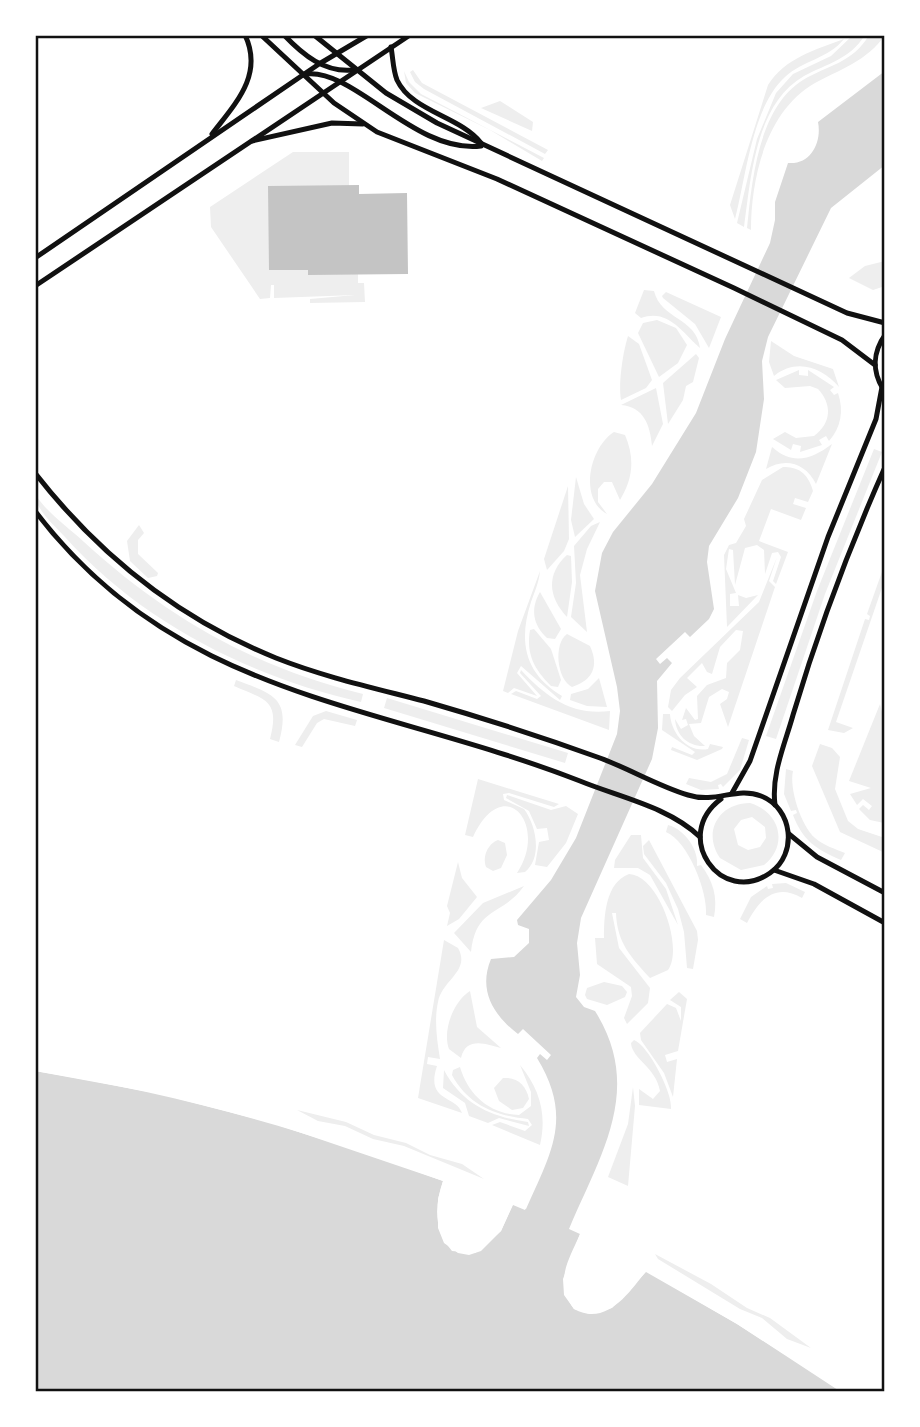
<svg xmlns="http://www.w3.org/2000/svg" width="920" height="1427" font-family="'Source Sans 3',sans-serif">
<rect width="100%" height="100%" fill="#fff"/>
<g fill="#eee" fill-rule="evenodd">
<path d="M853,35H865C849,60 828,63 804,76C755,104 751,178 744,227L737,223L757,139L776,93L793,74L831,56Z"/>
<path d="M869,35H885C867,61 841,69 815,83C766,111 751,178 751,230L747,228C752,181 758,108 803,80C828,65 853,63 869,35Z"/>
<path d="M844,39C828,59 803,60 785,77C752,107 746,177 735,219L730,205L768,85C785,58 815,50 844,39Z"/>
<path d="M413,70L422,83L548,150L545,154L424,89L415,82L410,72Z"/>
<path d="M404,71L409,82L421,94L544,158L542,161L490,130L415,93L406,83Z"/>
<path d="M500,101L533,122L532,131L481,108Z"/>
<path d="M293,152H349V186L308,270L358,274V283H364L365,302L310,303V299L355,295L274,298V285H271L270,298L260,299L211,227L210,207Z"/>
<path d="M885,261V286L873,290L849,278L865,266Z"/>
<path d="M644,290L654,291C661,320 696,317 700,348C683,333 668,308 641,318L635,313Z"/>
<path d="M666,292L721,317L709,348L695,324L663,298L662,296Z"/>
<path d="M657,320L676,328L687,345L678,363L659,377L638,333L643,323Z"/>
<path d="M628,336L639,344L652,380L646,388L621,400C618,383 623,352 628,336Z"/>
<path d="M771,341L794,356L833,369L839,387C822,367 796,358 774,376L769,362Z"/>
<path d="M696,354L699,358L693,382L686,386L683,400L668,424L663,383Z"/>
<path d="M799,370V375L808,376V370L834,387L830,390L834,395L838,393C844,411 841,427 829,441L826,436L819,440L822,445L800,452L801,446L793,444L791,450L773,439L785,432L796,438L814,436C832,423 832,404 818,389L810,386L785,388L776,380Z"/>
<path d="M656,388L663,424L652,446C650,425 644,407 621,405Z"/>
<path d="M614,432L625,435C635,458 633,479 620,500L612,482H604L598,489V502L607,514C578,498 590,447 614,432Z"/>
<path d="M832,444L816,484C806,463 785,457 766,469L772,447C793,466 812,459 832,444Z"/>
<path d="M874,449L882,452L825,594L776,739L766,736L817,591Z"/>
<path d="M783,467C799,466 809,475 813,491L808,502L795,498L793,504L806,508L801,520L771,509L759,541L788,552L776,584L773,581L781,557L778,552L772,553L765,574L764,550L757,545L745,548L735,585L733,550L729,549L726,569L736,593L730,594V606H739L738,595L746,598L758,595L727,627L724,555L729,545L736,543L746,526L744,519L762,480Z"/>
<path d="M576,477L584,504L594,519L575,537L571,520Z"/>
<path d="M568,486L569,539L564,551L547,570L544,559Z"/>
<path d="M35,494C47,513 68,527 84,542C166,617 255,668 363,694L361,702C250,677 141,622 65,537C55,526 35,509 35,494Z"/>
<path d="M600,522L587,549L580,575L587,632L571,617L576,583L574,546L591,526Z"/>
<path d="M139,525L144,533L138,540V554L158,573L157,576L148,578L130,561L127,541Z"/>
<path d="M567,555L571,556L572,582L567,617C548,597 546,574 567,555Z"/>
<path d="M777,557L769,581L775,587L728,727L720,704L727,699L729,692L722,689L709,697L701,723L689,724L694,736L705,746C689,747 676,736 675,719L681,729L688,725L686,719L682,720L686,708L695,720L698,719L697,696L707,685L726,678L727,663L740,650L743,631L736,630L720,647L712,674L707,672L702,663L687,678L697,687L685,695L672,711L668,707L671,690L680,678L759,602Z"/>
<path d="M883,569L885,579L836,722L853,728L844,733L828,730L865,619L869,620L870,616L867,614Z"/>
<path d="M540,571C539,582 535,591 531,602C518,642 525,674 562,696L560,700L521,666L517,673L537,696L514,688L508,693L503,691L518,631Z"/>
<path d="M540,592L561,629L555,639L547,638C533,625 530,609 540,592Z"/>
<path d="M534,629L551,649L561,680L558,687L551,686C534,669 526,654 530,630Z"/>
<path d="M567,634L590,646C599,666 593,680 572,687C557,680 553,644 567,634Z"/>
<path d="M521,670C546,697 572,716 610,711L609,730L511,694L516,691L537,699L541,696L520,673Z"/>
<path d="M599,678L607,707L587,706L570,700L571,694L588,689Z"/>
<path d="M236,680C273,694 291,698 279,742L270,739C280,700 266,700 234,686Z"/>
<path d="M387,698L568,753L565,763L384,708Z"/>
<path d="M880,704L885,724L884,823L870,820L859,809L863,805L869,810L872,806L863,799L857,805L850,794L871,788L849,781Z"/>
<path d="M326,711L357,720L355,726L324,719L317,723L302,747L295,745L313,716Z"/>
<path d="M663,714H670C671,733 687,753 708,749L710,744L723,747L722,749L697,760L671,750L672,747L692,755L695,752L662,730Z"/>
<path d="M742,738L749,740L740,770L723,787L721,784L718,785L719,789L701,790L686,784L689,778L711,782L727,774Z"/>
<path d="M820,744L832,748L840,757L835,789L848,821L858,829L885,838V853L840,832L812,766Z"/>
<path d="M786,769L793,771C789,788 801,826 815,838C823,845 835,849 845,853L841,860C816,849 803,841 793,815L797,813L796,810L791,811L784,794Z"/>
<path d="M478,779L559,804L554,807L509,793L503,794L504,800L524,809C536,825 543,857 525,872L517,873C549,825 504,771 473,837L465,835Z"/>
<path d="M507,795L551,810L566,806L578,814L566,843L547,867L535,865L539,842L549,840L547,828L537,829L529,811L506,798Z"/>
<path d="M750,803C780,812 789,845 764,865L741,870L720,858C702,832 719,803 750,803ZM752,817L765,827L766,838L760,847L748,850L738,845L734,829L741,820Z"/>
<path d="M668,825C686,830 699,851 697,866L701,865C713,881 718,897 714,917L706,915C708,892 688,841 666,832Z"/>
<path d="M631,835H641L643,858L666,889L678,925L650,875L638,868H614L615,860Z"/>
<path d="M498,840L505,843L507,855L501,868L493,871L486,867C482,856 488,844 498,840Z"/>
<path d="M649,840L697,931L698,940L693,969L687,968L684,932L678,909L666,883L644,854L643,846Z"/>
<path d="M458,862L462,878L477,897L459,919L447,926L450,913L447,906Z"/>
<path d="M629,874C659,875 684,948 668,970L650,978C631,957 617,943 616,913H612L619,948L650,988L648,1003L627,1024L624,1018L632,996L631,987L597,964L595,938H604C604,917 605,883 629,874Z"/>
<path d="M786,883L805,892L802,898C775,882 759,900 747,923L740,919L751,897L767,886L768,889L773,888L772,884Z"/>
<path d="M524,886C502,917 476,906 471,952L454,933L483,903Z"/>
<path d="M444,940L458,948C471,971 442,980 438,1002C434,1020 437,1040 440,1059L428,1057L427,1064L437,1066C425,1102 456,1095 462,1113L418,1098Z"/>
<path d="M604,982L622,986L627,992L625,997L607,1005L587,999L585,995L587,988Z"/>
<path d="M470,991L477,1027L501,1048C486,1044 466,1036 461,1058L449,1049C442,1030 454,1001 470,991Z"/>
<path d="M679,992L687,999L678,1051L665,1055L667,1062L677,1059L673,1097L664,1073L641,1040L640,1033L667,1004L676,1008L681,1021V1007L670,1000Z"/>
<path d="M634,1040C648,1045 673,1093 671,1109L639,1105V1089L653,1099L660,1091C656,1067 632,1059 631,1043Z"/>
<path d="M520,1065C540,1089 547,1115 540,1145L492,1125L500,1122L525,1131L532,1125L528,1119C496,1116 468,1105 452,1075L453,1070L460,1067C468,1095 490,1114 519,1115L531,1106V1092Z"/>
<path d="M444,1070C462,1104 491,1117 528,1122L529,1126L499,1118L488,1123L469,1116L465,1103L443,1088Z"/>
<path d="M503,1078C517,1077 526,1085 529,1099L523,1108L512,1110L499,1101L494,1088Z"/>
<path d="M633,1087L635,1106L628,1186L608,1177L628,1124Z"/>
<path d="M297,1110L346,1122L374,1135L406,1143L430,1155L462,1164L484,1179L404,1146L373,1139L345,1126L318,1121Z"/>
<path d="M655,1254L711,1284L747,1308L770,1318L811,1348L787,1339L762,1318L740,1309L658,1259Z"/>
</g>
<path fill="#d9d9d9" d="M885,71V165L831,208L768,337L762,361L764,399L756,452L738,498L709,546L707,562L714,609L709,619L690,637L685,632L656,659L660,664L667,658L672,663L657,681L658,728L652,759L581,918L577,943L580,975L576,997L584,1007L595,1011C644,1089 601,1154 569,1229L580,1234C568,1262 554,1281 574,1309C606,1327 629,1293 646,1271L737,1324L841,1392H35V1071C175,1093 310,1131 443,1181C434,1207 434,1230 452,1251L475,1253L501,1231L513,1204L526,1209C552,1151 573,1117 537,1058L540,1054L547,1060L551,1055L523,1029L518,1034C493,1015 478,990 491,959L514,957L529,943V929L518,925L517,920L551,880L576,838L617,734L620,711L617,687L595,591L602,553L613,532L652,484L696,413L725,339L770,243L775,220V202L788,163C811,165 822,142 818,122Z"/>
<g fill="#fff">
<path d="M35,1067L219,1105L333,1138L444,1178L447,1181L440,1209L442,1228L447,1241L459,1250H474L486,1242L498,1229L511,1201L528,1203L525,1210L513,1205L501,1231L481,1251L469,1255L458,1253L444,1243L438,1228V1199L443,1181L275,1124L160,1094L35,1071Z"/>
<path d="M580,1234L583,1235L567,1279V1294L576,1306L590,1310L610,1305L647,1268L739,1321L844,1392L737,1324L646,1272L612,1308L590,1314L574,1309L564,1295L563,1279Z"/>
</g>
<path fill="#c4c4c4" d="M359,185V194L407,193L408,274L308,275V270H269L268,186Z"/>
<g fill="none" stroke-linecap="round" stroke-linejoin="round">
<g stroke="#111" stroke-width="5">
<path d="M261,35L334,103L377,132L497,179L734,288L842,340L875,365"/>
<path d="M284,35C303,55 325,73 353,70"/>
<path d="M314,35L386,93L437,123L847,313L885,323"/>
<path d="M391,47C393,58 393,70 397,80C412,112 460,116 481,143"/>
<path d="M306,74C354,68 415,154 481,146"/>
<path d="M212,134C235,104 264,75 245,35"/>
<path d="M252,141L332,123L363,124"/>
<path d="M35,258L319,64L368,35"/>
<path d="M35,286L410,35"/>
<path d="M883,389C872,371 873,352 885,335"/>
<path d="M35,473C99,555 179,619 276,658C324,677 374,688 424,701C483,718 542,737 600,758C630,769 658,786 688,795C717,804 736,786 761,796C793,808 798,854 770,873C721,907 671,836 721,799"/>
<path d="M35,511C179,700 378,702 580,781C619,797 669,807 700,837"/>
<path d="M732,793L750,761L828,537L876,419L882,387"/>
<path d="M775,805C771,774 785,744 793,715C818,631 849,548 885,467"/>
<path d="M789,834L817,857L885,893"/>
<path d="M774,870L814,884L885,923"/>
</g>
</g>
<rect width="920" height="1427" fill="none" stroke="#ffffff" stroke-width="74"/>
<rect x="37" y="37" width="846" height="1353" fill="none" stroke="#111" stroke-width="2.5"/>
</svg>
